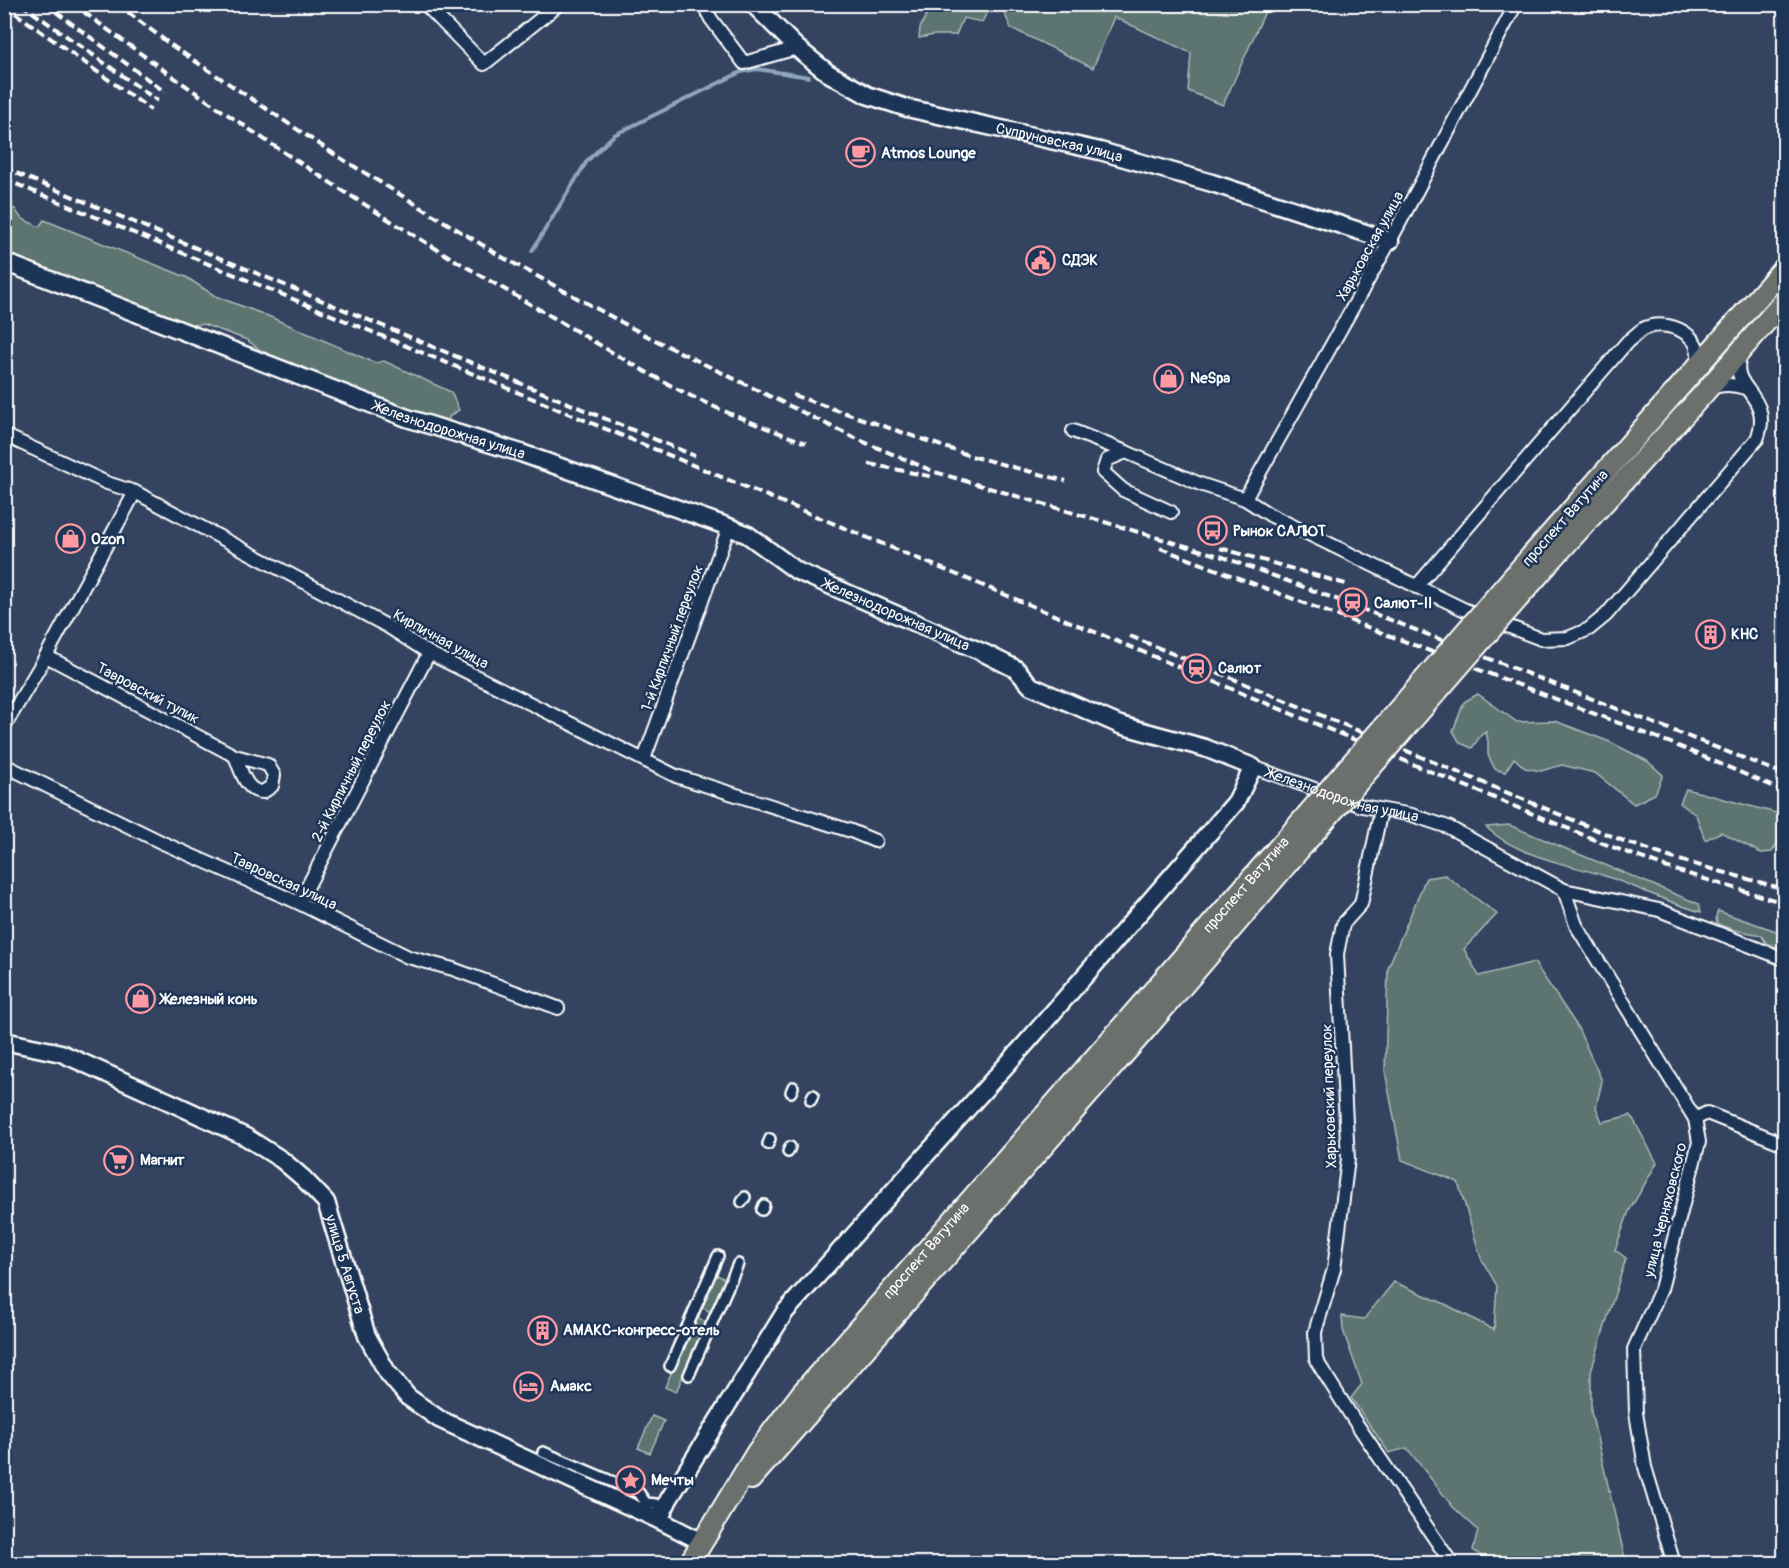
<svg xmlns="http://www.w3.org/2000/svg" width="1789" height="1568" font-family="Pangolin,sans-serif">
<rect width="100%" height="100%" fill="#344460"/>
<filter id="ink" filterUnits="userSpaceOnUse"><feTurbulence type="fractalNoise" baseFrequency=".0167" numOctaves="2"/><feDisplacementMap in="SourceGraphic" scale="12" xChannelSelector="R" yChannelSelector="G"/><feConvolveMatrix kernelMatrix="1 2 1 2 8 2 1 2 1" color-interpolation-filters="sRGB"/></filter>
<g filter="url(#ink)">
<g fill="#5b7471" stroke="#adbab8" stroke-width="1.5">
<path d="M931,5V4L1268,5L1223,105L1188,91L1191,53L1114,17L1093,68L1011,28L1002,8L991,5L982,22L963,18L956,35H934L919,38L920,28Z"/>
<path d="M5,205L15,209L21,218L39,227L44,220L186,277L215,296L268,316L375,363L384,361L451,392L459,410L449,417V428L268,356L247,340L203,324L187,326L5,256Z"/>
<path d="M1478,694L1517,722L1555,721L1610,742L1647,761L1663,775L1655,794L1634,804L1595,773L1562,765L1541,771L1525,768L1514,758L1505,772L1495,769L1488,755V741L1486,732L1481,735L1472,748L1460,743L1453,731L1464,702Z"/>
<path d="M1686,789L1784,815V831L1772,852L1761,853L1721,832L1705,840L1696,815L1680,803Z"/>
<path d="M1509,825L1699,904L1701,912C1668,903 1638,887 1605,876C1565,863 1518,857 1486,827Z"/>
<path d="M1445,875L1497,914L1464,949L1479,976L1534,962L1577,1026L1602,1081L1596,1107L1602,1122L1631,1115L1657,1163L1629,1211L1615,1250L1626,1258L1591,1371V1412L1626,1563H1491L1473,1550L1478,1530L1453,1507L1407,1448L1389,1453L1351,1398L1362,1384L1343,1330L1342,1316L1364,1319L1394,1282L1445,1304L1494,1330L1497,1286L1481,1258L1458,1182L1402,1160L1385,1071L1388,968L1426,878Z"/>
<path d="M1718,911L1776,931L1784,937V950L1766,943L1761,935L1734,930L1717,924L1716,916Z"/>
<path d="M715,1274L725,1279L711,1312L700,1307Z"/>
<path d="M696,1317L706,1322L676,1392L665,1387Z"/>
<path d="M652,1416L664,1421L650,1453L638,1448Z"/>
</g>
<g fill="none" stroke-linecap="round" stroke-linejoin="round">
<path stroke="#8ea6b9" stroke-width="4" d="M532,251L587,161L614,135L741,72L757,69L809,77"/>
<defs>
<g id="pedestrian">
<path d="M791,1092L793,1087"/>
<path d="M811,1100L813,1095"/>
<path d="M768,1144L770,1139"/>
<path d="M788,1152L790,1147"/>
<path d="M742,1202L745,1197"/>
<path d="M762,1210L764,1205"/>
<path d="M670,1366L718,1256"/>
<path d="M689,1375L738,1264"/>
<path d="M543,1452L639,1493L646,1503L656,1504"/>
</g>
<g id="minor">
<path d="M425,4L484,64L559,4"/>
<path d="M703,4L711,19L744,63L797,48"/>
<path d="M1710,389C1722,383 1733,384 1745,388"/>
<path d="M1073,431L1126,452L1200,484L1245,499L1270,515L1463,609L1541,639L1568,638L1589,629L1606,615L1757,439C1775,393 1726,390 1741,354"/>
<path d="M4,435L107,483L135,492L387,626L429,653L676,776L851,831L875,841"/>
<path d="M1126,452L1107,460L1103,472L1123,490L1171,512"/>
<path d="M1245,499L1390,241L1516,4"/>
<path d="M1416,587L1628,341C1633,338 1638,332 1643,329C1667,317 1708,336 1696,365"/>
<path d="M46,656L235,756L268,765L274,775L272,786L263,792C245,792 241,769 235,756"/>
<path d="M4,727L46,656L135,492"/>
<path d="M644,759L729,527"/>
<path d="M4,765L163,843L299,903L408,957L453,969L558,1008"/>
<path id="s1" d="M1253,767L1362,806L1412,815L1448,827L1564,890L1659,910L1784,959"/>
<path d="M1381,810L1361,904L1343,924L1337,954L1348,1159L1334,1269L1315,1332L1316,1360L1352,1417L1452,1564"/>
<path d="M1564,890L1576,925L1695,1119L1699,1142L1661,1289L1634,1349L1636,1413L1645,1467L1674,1564"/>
<path d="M299,903L429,653"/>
<path d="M1695,1119L1707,1113L1784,1144"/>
</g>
<g id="tertiary">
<path id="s2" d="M753,4L797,48L828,73L867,95L907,108L1100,151L1212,183L1390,241"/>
<path id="s3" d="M4,262L407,418L521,453L729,527L748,535L797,571L984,653L1016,669L1031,686L1120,725L1205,748L1253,767L1236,802L1028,1041L785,1312L669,1499L659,1520"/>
<path id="s4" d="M4,1041L61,1053L170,1102L246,1137L282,1160L303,1178L326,1202L367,1336L387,1372L408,1397L439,1419L659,1520L702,1542"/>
</g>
<g id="primary">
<path d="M1532,555L1784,268"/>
<path d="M1548,564L1704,393L1784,301"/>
<path d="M751,1479L1145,1030L1299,850"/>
<path id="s5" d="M689,1564L757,1452L801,1394L1286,839"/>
</g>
</defs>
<use href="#pedestrian" stroke="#fff" stroke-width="14"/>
<use href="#minor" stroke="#fff" stroke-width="16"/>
<use href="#tertiary" stroke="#fff" stroke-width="21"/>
<use href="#primary" stroke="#fff" stroke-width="24"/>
<use href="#pedestrian" stroke="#1d3557" stroke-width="9"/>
<use href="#minor" stroke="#1d3557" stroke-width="12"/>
<use href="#tertiary" stroke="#1d3557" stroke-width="16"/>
<use href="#primary" stroke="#6c706d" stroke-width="20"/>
<g stroke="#fff" stroke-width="4" stroke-dasharray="9 4.5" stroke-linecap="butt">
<path d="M21,4L158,101"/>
<path d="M45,4L165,92"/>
<path d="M73,4C219,113 370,212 528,303C581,333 634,367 689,395C727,414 767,428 806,443"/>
<path d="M117,4L171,45L334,154L502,257L645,335L857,439L935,472L1223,557L1352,605L1784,774"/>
<path d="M4,5L151,110"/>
<path d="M4,168L695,456"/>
<path d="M4,179L1610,846L1665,867L1784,903"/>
<path d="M793,395L971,456L1066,481"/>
<path d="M869,464L934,477"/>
<path d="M1160,548L1671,743L1784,791"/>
<path d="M1220,548L1349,585"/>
<path d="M1130,636L1626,842L1672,858L1784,889"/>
</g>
<defs>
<g id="primary-bridge">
<path d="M1286,839L1532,555"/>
<path d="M1299,850L1548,564"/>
</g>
</defs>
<use href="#primary-bridge" stroke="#fff" stroke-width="24" stroke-linecap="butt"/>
<use href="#primary-bridge" stroke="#6c706d" stroke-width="20"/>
</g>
</g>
<defs>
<symbol id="cafe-ring" viewBox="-11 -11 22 22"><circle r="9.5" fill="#1d3557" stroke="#ff9aa2" stroke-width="1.5"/><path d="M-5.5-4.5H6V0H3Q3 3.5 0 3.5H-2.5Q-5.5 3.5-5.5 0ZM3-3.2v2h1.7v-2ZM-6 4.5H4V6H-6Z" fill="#ff9aa2"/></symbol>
<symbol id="civic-ring" viewBox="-11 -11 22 22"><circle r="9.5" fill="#1d3557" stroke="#ff9aa2" stroke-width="1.5"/><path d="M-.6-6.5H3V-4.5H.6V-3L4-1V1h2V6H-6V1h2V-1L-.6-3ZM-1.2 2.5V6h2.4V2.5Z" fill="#ff9aa2"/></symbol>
<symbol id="shop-ring" viewBox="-11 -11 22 22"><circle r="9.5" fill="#1d3557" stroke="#ff9aa2" stroke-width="1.5"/><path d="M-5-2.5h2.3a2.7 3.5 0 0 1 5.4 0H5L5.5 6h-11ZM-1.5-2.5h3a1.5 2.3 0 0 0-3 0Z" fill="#ff9aa2"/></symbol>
<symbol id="bus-ring" viewBox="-11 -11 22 22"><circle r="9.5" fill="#1d3557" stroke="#ff9aa2" stroke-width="1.5"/><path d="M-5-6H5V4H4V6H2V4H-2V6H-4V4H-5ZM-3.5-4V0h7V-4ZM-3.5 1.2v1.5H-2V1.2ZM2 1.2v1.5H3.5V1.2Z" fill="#ff9aa2"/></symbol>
<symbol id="station-ring" viewBox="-11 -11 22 22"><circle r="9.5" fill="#1d3557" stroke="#ff9aa2" stroke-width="1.5"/><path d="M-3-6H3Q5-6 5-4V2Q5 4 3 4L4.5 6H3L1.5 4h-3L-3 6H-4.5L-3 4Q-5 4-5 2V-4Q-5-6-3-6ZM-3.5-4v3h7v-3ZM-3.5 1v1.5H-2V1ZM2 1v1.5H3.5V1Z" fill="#ff9aa2"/></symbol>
<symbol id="building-ring" viewBox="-11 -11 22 22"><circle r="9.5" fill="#1d3557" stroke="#ff9aa2" stroke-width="1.5"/><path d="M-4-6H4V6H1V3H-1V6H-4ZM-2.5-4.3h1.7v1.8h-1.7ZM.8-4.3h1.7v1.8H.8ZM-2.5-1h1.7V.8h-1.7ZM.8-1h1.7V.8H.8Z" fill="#ff9aa2"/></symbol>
<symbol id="supermarket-ring" viewBox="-11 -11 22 22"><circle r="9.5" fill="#1d3557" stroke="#ff9aa2" stroke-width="1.5"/><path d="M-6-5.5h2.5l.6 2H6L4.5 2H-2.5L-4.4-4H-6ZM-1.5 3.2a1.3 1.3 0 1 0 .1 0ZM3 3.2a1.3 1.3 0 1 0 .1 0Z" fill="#ff9aa2"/></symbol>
<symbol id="hotel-ring" viewBox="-11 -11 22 22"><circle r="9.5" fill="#1d3557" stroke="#ff9aa2" stroke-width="1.5"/><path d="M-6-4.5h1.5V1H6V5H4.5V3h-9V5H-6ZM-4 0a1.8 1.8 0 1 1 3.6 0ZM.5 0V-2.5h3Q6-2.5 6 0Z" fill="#ff9aa2"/></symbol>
<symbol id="sight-ring" viewBox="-11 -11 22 22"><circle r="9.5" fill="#1d3557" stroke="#ff9aa2" stroke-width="1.5"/><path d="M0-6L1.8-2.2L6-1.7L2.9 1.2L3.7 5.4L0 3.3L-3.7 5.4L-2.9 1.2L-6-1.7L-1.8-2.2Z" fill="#ff9aa2"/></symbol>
</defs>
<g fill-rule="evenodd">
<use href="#cafe-ring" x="844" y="136" width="33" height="33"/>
<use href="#civic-ring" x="1024" y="244" width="33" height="33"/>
<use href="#shop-ring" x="1152" y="362" width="33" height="33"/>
<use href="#bus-ring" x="1196" y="514" width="33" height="33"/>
<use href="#shop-ring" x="54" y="522" width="33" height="33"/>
<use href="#station-ring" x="1336" y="586" width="33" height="33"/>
<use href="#building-ring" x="1694" y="618" width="33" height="33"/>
<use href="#station-ring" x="1180" y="652" width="33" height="33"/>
<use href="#shop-ring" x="124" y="982" width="33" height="33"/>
<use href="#supermarket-ring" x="102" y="1144" width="33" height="33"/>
<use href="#building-ring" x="526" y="1314" width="33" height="33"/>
<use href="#hotel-ring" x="512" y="1370" width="33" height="33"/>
<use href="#sight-ring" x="614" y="1464" width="33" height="33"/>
</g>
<g text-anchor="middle" stroke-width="5" stroke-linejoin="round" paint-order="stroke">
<g font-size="15" fill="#fff" stroke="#1d3557">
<text dy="5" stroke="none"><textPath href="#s2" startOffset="345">Супруновская улица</textPath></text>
<text transform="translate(1370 246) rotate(-61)" y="5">Харьковская улица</text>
<text dy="5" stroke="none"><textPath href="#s3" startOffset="476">Железнодорожная улица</textPath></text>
<text transform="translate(1565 518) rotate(-49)" y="5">проспект Ватутина</text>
<text dy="5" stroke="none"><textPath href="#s3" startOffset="962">Железнодорожная улица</textPath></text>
<text transform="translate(672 638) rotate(-70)" y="5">1-й Кирпичный переулок</text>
<text transform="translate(441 639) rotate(29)" y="5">Кирпичная улица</text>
<text transform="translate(148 693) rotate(28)" y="5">Тавровский тупик</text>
<text transform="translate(351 771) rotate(-63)" y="5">2-й Кирпичный переулок</text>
<text dy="5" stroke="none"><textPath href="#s1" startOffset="94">Железнодорожная улица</textPath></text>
<text transform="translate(284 881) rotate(25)" y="5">Тавровская улица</text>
<text dy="5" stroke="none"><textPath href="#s5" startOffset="880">проспект Ватутина</textPath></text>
<text transform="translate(1329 1096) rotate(-92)" y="5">Харьковский переулок</text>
<text transform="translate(1665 1210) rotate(-76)" y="5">улица Черняховского</text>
<text dy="5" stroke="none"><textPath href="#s5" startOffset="394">проспект Ватутина</textPath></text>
<text dy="5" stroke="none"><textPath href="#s4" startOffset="430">улица 5 Августа</textPath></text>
</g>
<g font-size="15" font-weight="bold" fill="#fff" stroke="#1d3557" text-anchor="start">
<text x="881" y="158">Atmos Lounge</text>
<text x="1062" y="265">СДЭК</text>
<text x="1190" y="383">NeSpa</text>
<text x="1233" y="536">Рынок САЛЮТ</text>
<text x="91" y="544">Ozon</text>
<text x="1374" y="608">Салют-II</text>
<text x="1731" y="639">КНС</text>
<text x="1218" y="673">Салют</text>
<text x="161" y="1004">Железный конь</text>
<text x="140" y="1165">Магнит</text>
<text x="563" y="1335">АМАКС-конгресс-отель</text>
<text x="550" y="1391">Амакс</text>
<text x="651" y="1485">Мечты</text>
</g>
</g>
<rect width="1789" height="1568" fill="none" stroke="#1d3557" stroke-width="24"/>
<rect x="12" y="12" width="1765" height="1544" fill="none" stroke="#fff" stroke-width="2" filter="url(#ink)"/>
</svg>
